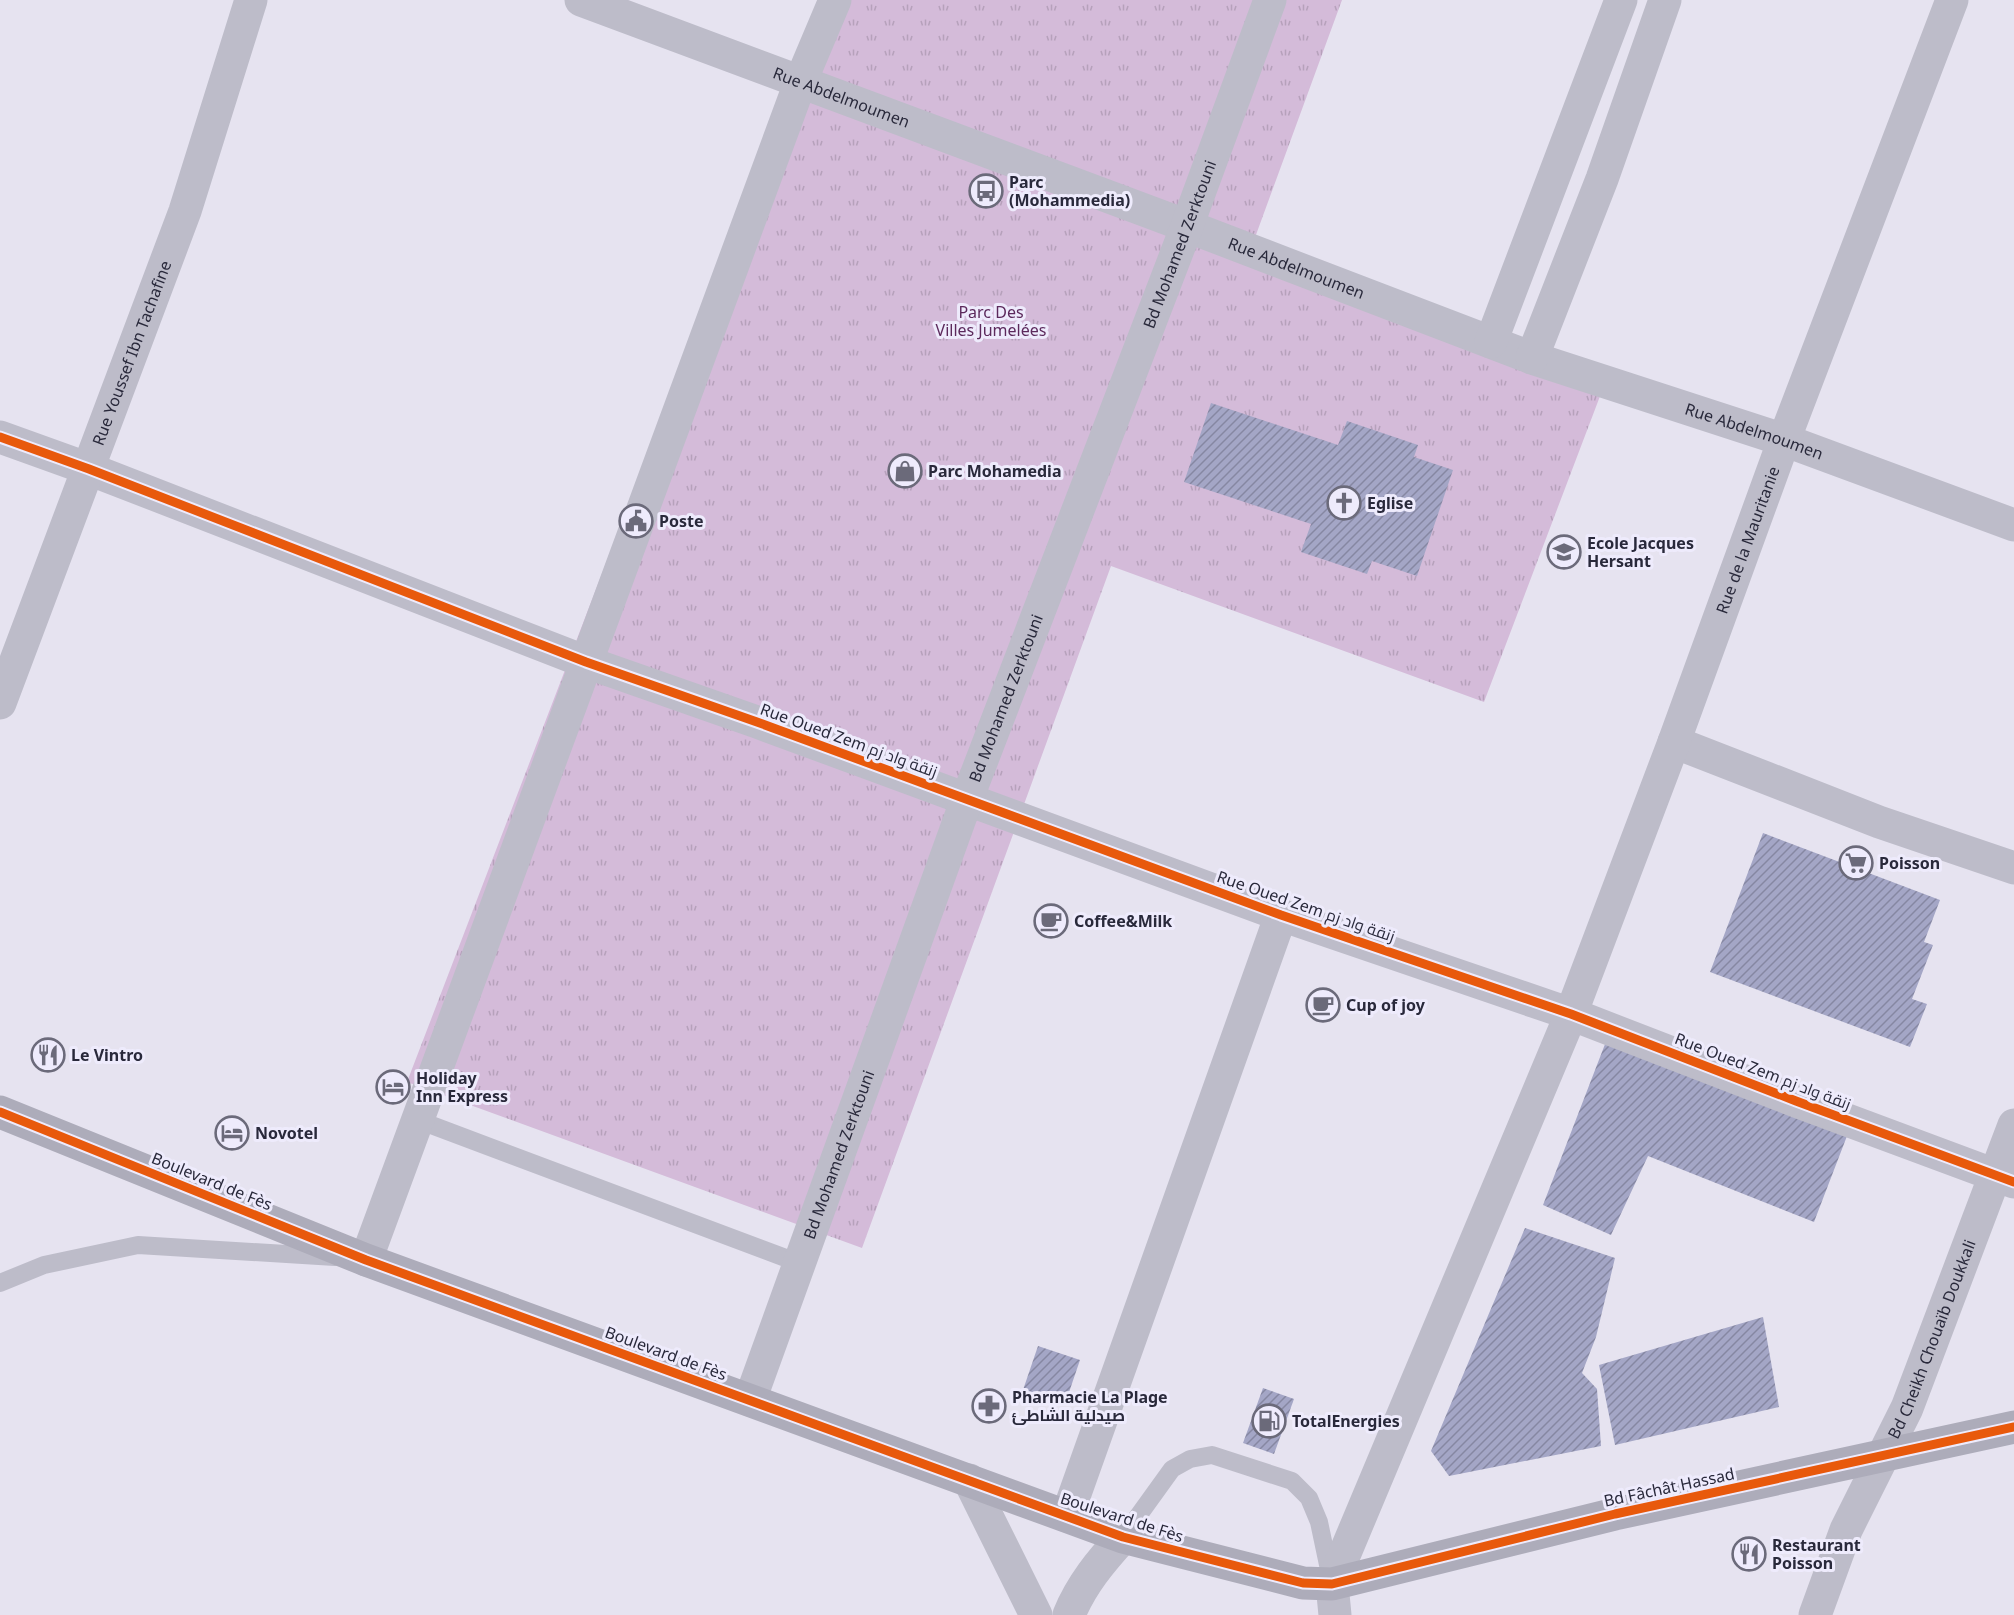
<svg xmlns="http://www.w3.org/2000/svg" width="2014" height="1615" font-family="'Noto Sans',Cairo,sans-serif">
<defs>
<pattern id="grass-tufts" width="24" height="20" patternUnits="userSpaceOnUse" patternTransform="scale(1.5)"><rect width="24" height="20" fill="#d4bbd9"/><path d="M3 7l-1-3M5 7V3M7 7l1-3M15 17l-1-3M17 17v-4M19 17l1-3" fill="none" stroke="#b6a1bb"/></pattern>
<pattern id="building-hatch" width="6" height="6" patternUnits="userSpaceOnUse" patternTransform="scale(1.5)"><rect width="6" height="6" fill="#a4a6c6"/><path d="M-1 1l2-2M0 6l6-6M5 7l2-2" fill="none" stroke="#8687a2"/></pattern>
</defs>
<rect width="100%" height="100%" fill="#e6e3f0"/>
<path fill="url(#grass-tufts)" d="M822,0H1342L1253,243L1605,383L1484,702L1111,566L862,1248L407,1082Z"/>
<g fill="url(#building-hatch)">
<path d="M1211,403L1338,445L1347,421L1418,445L1414,457L1453,470L1417,576L1372,561L1367,574L1301,552L1311,524L1184,482Z"/>
<path d="M1763,833L1940,900L1924,942L1933,945L1912,999L1927,1004L1910,1047L1710,972Z"/>
<path d="M1607,1039L1847,1136L1814,1222L1648,1156L1611,1235L1543,1205Z"/>
<path d="M1525,1228L1615,1258L1596,1337L1582,1373L1597,1389L1601,1446L1449,1476L1431,1451Z"/>
<path d="M1763,1317L1779,1407L1615,1445L1599,1365Z"/>
<path d="M1038,1346L1080,1360L1065,1404L1023,1390Z"/>
<path d="M1263,1388L1294,1399L1274,1454L1243,1443Z"/>
</g>
<g fill="none" stroke-linecap="round" stroke-linejoin="round">
<g stroke="#bdbcc9" stroke-width="18">
<path d="M418,1120L799,1263"/>
<path d="M0,1283L44,1265L138,1245L335,1257"/>
<path d="M1123,1537L1172,1469L1190,1459L1212,1455L1292,1481L1309,1498L1319,1522L1331,1579"/>
</g>
<g stroke="#bdbcc9" stroke-width="33">
<path id="s1" d="M581,0L1187,226L1532,358L1784,440L2014,525"/>
<path d="M1491,342L1621,0"/>
<path d="M1532,358L1602,179L1665,0"/>
<path d="M0,437L89,469L586,662L757,722L1281,915L1571,1014L1796,1101L2014,1182"/>
<path id="s2" d="M0,703L185,211L251,0"/>
<path d="M1674,742L1879,822L2014,868"/>
<path d="M366,1260L800,83L835,0"/>
<path id="s3" d="M750,1400L967,799L1187,226L1270,0"/>
<path d="M969,1480L1036,1615"/>
<path d="M1067,1516L1281,915"/>
<path d="M1069,1615C1081,1585 1101,1561 1123,1537"/>
<path id="s4" d="M1335,1615L1332,1584L1571,1014L1674,742L1784,440L1952,0"/>
<path id="s5" d="M1815,1615L1846,1530L1907,1408L2014,1125"/>
</g>
<path stroke="#adacba" stroke-width="33" d="M0,1112L366,1260L1123,1537L1303,1583L1332,1584L1615,1514L2014,1427"/>
<defs>
<g id="cycleway">
<path d="M0,437L89,469L586,662L757,722L1281,915L1571,1014L1796,1101L2014,1182"/>
<path d="M0,1112L366,1260L1123,1537L1303,1583L1332,1584L1615,1514L2014,1427"/>
</g>
</defs>
<use href="#cycleway" stroke="#eeebfc" stroke-width="13"/>
<use href="#cycleway" stroke="#e8590c" stroke-width="9"/>
</g>
<defs>
<symbol id="bus-ring" viewBox="-11 -11 22 22"><circle r="9.5" fill="#eeebfc" stroke="#6b6a7a" stroke-width="1.5"/><path d="M-5-6H5V4H4V6H2V4H-2V6H-4V4H-5ZM-3.5-4V0h7V-4ZM-3.5 1.2v1.5H-2V1.2ZM2 1.2v1.5H3.5V1.2Z" fill="#6b6a7a"/></symbol>
<symbol id="shop-ring" viewBox="-11 -11 22 22"><circle r="9.5" fill="#eeebfc" stroke="#6b6a7a" stroke-width="1.5"/><path d="M-5-2.5h2.3a2.7 3.5 0 0 1 5.4 0H5L5.5 6h-11ZM-1.5-2.5h3a1.5 2.3 0 0 0-3 0Z" fill="#6b6a7a"/></symbol>
<symbol id="church-ring" viewBox="-11 -11 22 22"><circle r="9.5" fill="#eeebfc" stroke="#6b6a7a" stroke-width="1.5"/><path d="M-1.2-6h2.4v3.5h3.3v2.4h-3.3V6h-2.4V-.1h-3.3v-2.4h3.3Z" fill="#6b6a7a"/></symbol>
<symbol id="civic-ring" viewBox="-11 -11 22 22"><circle r="9.5" fill="#eeebfc" stroke="#6b6a7a" stroke-width="1.5"/><path d="M-.6-6.5H3V-4.5H.6V-3L4-1V1h2V6H-6V1h2V-1L-.6-3ZM-1.2 2.5V6h2.4V2.5Z" fill="#6b6a7a"/></symbol>
<symbol id="school-ring" viewBox="-11 -11 22 22"><circle r="9.5" fill="#eeebfc" stroke="#6b6a7a" stroke-width="1.5"/><path d="M0-5L7-2L0 1L-7-2ZM-4 1L0 2.5L4 1V4Q0 6-4 4Z" fill="#6b6a7a"/></symbol>
<symbol id="supermarket-ring" viewBox="-11 -11 22 22"><circle r="9.5" fill="#eeebfc" stroke="#6b6a7a" stroke-width="1.5"/><path d="M-6-5.5h2.5l.6 2H6L4.5 2H-2.5L-4.4-4H-6ZM-1.5 3.2a1.3 1.3 0 1 0 .1 0ZM3 3.2a1.3 1.3 0 1 0 .1 0Z" fill="#6b6a7a"/></symbol>
<symbol id="cafe-ring" viewBox="-11 -11 22 22"><circle r="9.5" fill="#eeebfc" stroke="#6b6a7a" stroke-width="1.5"/><path d="M-5.5-4.5H6V0H3Q3 3.5 0 3.5H-2.5Q-5.5 3.5-5.5 0ZM3-3.2v2h1.7v-2ZM-6 4.5H4V6H-6Z" fill="#6b6a7a"/></symbol>
<symbol id="restaurant-ring" viewBox="-11 -11 22 22"><circle r="9.5" fill="#eeebfc" stroke="#6b6a7a" stroke-width="1.5"/><path d="M-5-6h1v4h1v-4h1v4h1v-4h1v5L-1.5 .5V6h-2V.5L-5-1ZM5-6V6H3V1.5H1.5Q1.5-4 5-6Z" fill="#6b6a7a"/></symbol>
<symbol id="hotel-ring" viewBox="-11 -11 22 22"><circle r="9.5" fill="#eeebfc" stroke="#6b6a7a" stroke-width="1.5"/><path d="M-6-4.5h1.5V1H6V5H4.5V3h-9V5H-6ZM-4 0a1.8 1.8 0 1 1 3.6 0ZM.5 0V-2.5h3Q6-2.5 6 0Z" fill="#6b6a7a"/></symbol>
<symbol id="pharmacy-ring" viewBox="-11 -11 22 22"><circle r="9.5" fill="#eeebfc" stroke="#6b6a7a" stroke-width="1.5"/><path d="M-2-6h4v4h4v4h-4v4h-4v-4h-4v-4h4Z" fill="#6b6a7a"/></symbol>
<symbol id="fuel-ring" viewBox="-11 -11 22 22"><circle r="9.5" fill="#eeebfc" stroke="#6b6a7a" stroke-width="1.5"/><path d="M-5.5-6h7V0h2V4h1.3V-2.5L3-4.5l.8-.8L6-3V5H2.5V1h-1V6h-7ZM-4.2-4.7v3.2H.2V-4.7Z" fill="#6b6a7a"/></symbol>
</defs>
<g fill-rule="evenodd">
<use href="#bus-ring" x="967" y="172" width="38" height="38"/>
<use href="#shop-ring" x="886" y="452" width="38" height="38"/>
<use href="#church-ring" x="1325" y="484" width="38" height="38"/>
<use href="#civic-ring" x="617" y="502" width="38" height="38"/>
<use href="#school-ring" x="1545" y="533" width="38" height="38"/>
<use href="#supermarket-ring" x="1837" y="844" width="38" height="38"/>
<use href="#cafe-ring" x="1032" y="902" width="38" height="38"/>
<use href="#cafe-ring" x="1304" y="986" width="38" height="38"/>
<use href="#restaurant-ring" x="29" y="1036" width="38" height="38"/>
<use href="#hotel-ring" x="374" y="1068" width="38" height="38"/>
<use href="#hotel-ring" x="213" y="1114" width="38" height="38"/>
<use href="#pharmacy-ring" x="970" y="1387" width="38" height="38"/>
<use href="#fuel-ring" x="1250" y="1402" width="38" height="38"/>
<use href="#restaurant-ring" x="1730" y="1535" width="38" height="38"/>
</g>
<g text-anchor="middle" stroke-width="6" stroke-linejoin="round" paint-order="stroke">
<g font-size="16" fill="#29293b" stroke="#eeebfc">
<text dy="6" stroke="none"><textPath href="#s1" startOffset="278">Rue Abdelmoumen</textPath></text>
<text dy="6" stroke="none"><textPath href="#s3" startOffset="1233">Bd Mohamed Zerktouni</textPath></text>
<text dy="6" stroke="none"><textPath href="#s1" startOffset="764">Rue Abdelmoumen</textPath></text>
<text dy="6" stroke="none"><textPath href="#s2" startOffset="374">Rue Youssef Ibn Tachafine</textPath></text>
<text dy="6" stroke="none"><textPath href="#s1" startOffset="1250">Rue Abdelmoumen</textPath></text>
<text dy="6" stroke="none"><textPath href="#s4" startOffset="1155">Rue de la Mauritanie</textPath></text>
<text dy="6" stroke="none"><textPath href="#s3" startOffset="747">Bd Mohamed Zerktouni</textPath></text>
<text transform="translate(849 740) rotate(20)" y="6">Rue Oued Zem زنقة واد زم</text>
<text transform="translate(1306 906) rotate(19)" y="6">Rue Oued Zem زنقة واد زم</text>
<text transform="translate(1763 1071) rotate(21)" y="6">Rue Oued Zem زنقة واد زم</text>
<text dy="6" stroke="none"><textPath href="#s3" startOffset="261">Bd Mohamed Zerktouni</textPath></text>
<text transform="translate(212 1181) rotate(22)" y="6">Boulevard de Fès</text>
<text dy="6" stroke="none"><textPath href="#s5" startOffset="300">Bd Cheikh Chouaïb Doukkali</textPath></text>
<text transform="translate(666 1353) rotate(20)" y="6">Boulevard de Fès</text>
<text transform="translate(1669 1487) rotate(-12)" y="6">Bd Fâchât Hassad</text>
<text transform="translate(1122 1517) rotate(18)" y="6">Boulevard de Fès</text>
</g>
<g font-size="16" font-weight="bold" fill="#29293b" stroke="#eeebfc" text-anchor="start">
<text x="1009" y="188">Parc<tspan x="1009" dy="18">(Mohammedia)</tspan></text>
<text x="928" y="477">Parc Mohamedia</text>
<text x="1367" y="509">Eglise</text>
<text x="659" y="527">Poste</text>
<text x="1587" y="549">Ecole Jacques<tspan x="1587" dy="18">Hersant</tspan></text>
<text x="1879" y="869">Poisson</text>
<text x="1074" y="927">Coffee&amp;Milk</text>
<text x="1346" y="1011">Cup of joy</text>
<text x="71" y="1061">Le Vintro</text>
<text x="416" y="1084">Holiday<tspan x="416" dy="18">Inn Express</tspan></text>
<text x="255" y="1139">Novotel</text>
<text x="1012" y="1403">Pharmacie La Plage<tspan x="1012" dy="18">صيدلية الشاطئ</tspan></text>
<text x="1292" y="1427">TotalEnergies</text>
<text x="1772" y="1551">Restaurant<tspan x="1772" dy="18">Poisson</tspan></text>
</g>
<g font-size="16" fill="#5c295c" stroke="#eeebfc">
<text x="991" y="318">Parc Des<tspan x="991" dy="18">Villes Jumelées</tspan></text>
</g>
</g>
</svg>
